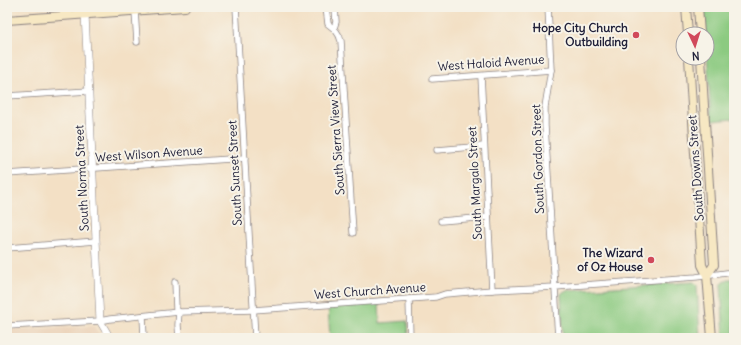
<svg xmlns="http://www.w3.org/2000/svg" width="741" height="345" font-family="Delius,sans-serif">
<rect width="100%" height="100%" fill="#f7f3e8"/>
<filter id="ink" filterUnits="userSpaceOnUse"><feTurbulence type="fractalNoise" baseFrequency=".025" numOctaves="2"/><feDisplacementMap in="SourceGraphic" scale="8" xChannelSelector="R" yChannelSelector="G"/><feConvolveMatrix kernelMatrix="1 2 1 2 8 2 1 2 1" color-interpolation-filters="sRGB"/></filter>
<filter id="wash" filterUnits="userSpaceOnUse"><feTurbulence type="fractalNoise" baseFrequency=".012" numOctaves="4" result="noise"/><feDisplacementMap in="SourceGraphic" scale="16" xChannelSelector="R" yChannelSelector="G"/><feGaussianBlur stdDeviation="0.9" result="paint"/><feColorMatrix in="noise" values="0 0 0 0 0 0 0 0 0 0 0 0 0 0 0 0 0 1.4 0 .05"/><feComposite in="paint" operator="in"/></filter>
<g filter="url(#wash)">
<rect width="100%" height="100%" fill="#f3e0c5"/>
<path fill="#ebd2b8" d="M94,326L101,338H7V330Z"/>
<g fill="#8cca81" stroke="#57765e">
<path d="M704,7H734V119L711,121L707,52V34H706Z"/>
<path d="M728,279H734V338H724L721,285Z"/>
<path d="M694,282L697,285L700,338H563L561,294L563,292L567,290Z"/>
<path d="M379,303L380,323L407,321L408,338H330L328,306Z"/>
</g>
</g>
<g filter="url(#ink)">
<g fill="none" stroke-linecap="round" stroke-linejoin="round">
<defs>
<g id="minor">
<path d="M236,7L255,338"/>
<path d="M326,7L328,24C335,29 339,33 341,41L353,233"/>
<path d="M548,7L551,70L545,107V126L558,338"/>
<path d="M135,11L137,42"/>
<path d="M334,28L336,22L335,7"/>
<path d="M481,76L492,290"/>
<path d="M432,79L551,70"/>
<path d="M7,96L89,91"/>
<path d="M437,150L484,146"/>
<path d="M7,174L245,158"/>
<path d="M441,221L488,217"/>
<path d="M7,248L96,241"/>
<path d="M175,282L176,309L179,312L178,325L179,338"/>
<path d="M409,299L410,338"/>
<path d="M143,316L144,338"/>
<path d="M7,326L100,321L110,319L179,312L253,310L409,299L436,297L445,294L492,290L555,287L696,277L734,272"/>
</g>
<path id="tertiary" d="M82,7L85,14L100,321L110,338"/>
<g id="secondary">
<path d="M686,7L688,34"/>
<path d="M698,7L700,34"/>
<path d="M7,20L185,7"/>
<path d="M689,58L702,265L707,275L712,338"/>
<path d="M701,58L714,265L707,275"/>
</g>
</defs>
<use href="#minor" stroke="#8a8180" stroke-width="7"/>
<use href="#tertiary" stroke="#8a8180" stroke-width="8"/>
<use href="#secondary" stroke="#8a8180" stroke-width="10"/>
<use href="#minor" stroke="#fff" stroke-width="5.5"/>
<use href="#tertiary" stroke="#fff" stroke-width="7"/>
<use href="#secondary" stroke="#f7e8c3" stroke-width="8"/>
</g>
</g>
<g fill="#d1495b" stroke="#f7f3e8" stroke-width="1.5">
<circle cx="636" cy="35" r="4"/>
<circle cx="651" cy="260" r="4"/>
</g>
<g text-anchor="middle" stroke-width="4" stroke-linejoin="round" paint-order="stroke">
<g font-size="12" font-weight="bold" fill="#22223b" stroke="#f7f3e8" text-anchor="end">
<text x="628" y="32">Hope City Church<tspan x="628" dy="14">Outbuilding</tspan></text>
<text x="643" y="257">The Wizard<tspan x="643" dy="14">of Oz House</tspan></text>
</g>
<g font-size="12" fill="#22223b" stroke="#f7f3e8">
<text transform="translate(491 63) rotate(-4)" y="4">West Haloid Avenue</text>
<text transform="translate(336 130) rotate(-94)" y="4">South Sierra View Street</text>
<text transform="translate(149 154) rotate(-4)" y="4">West Wilson Avenue</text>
<text transform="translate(538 159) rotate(-92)" y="4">South Gordon Street</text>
<text transform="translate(696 168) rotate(-94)" y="4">South Downs Street</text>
<text transform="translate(235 173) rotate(-93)" y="4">South Sunset Street</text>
<text transform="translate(82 178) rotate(-93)" y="4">South Norma Street</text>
<text transform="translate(475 183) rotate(-93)" y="4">South Margalo Street</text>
<text transform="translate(370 291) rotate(-4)" y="4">West Church Avenue</text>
</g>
</g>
<rect width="741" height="345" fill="none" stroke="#f7f3e8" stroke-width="24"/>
<g transform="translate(695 46) rotate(176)"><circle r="19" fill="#f7f3e8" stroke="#a29fa3"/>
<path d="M0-3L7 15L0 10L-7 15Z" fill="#d1495b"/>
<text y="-6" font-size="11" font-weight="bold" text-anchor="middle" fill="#22223b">N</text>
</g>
</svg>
